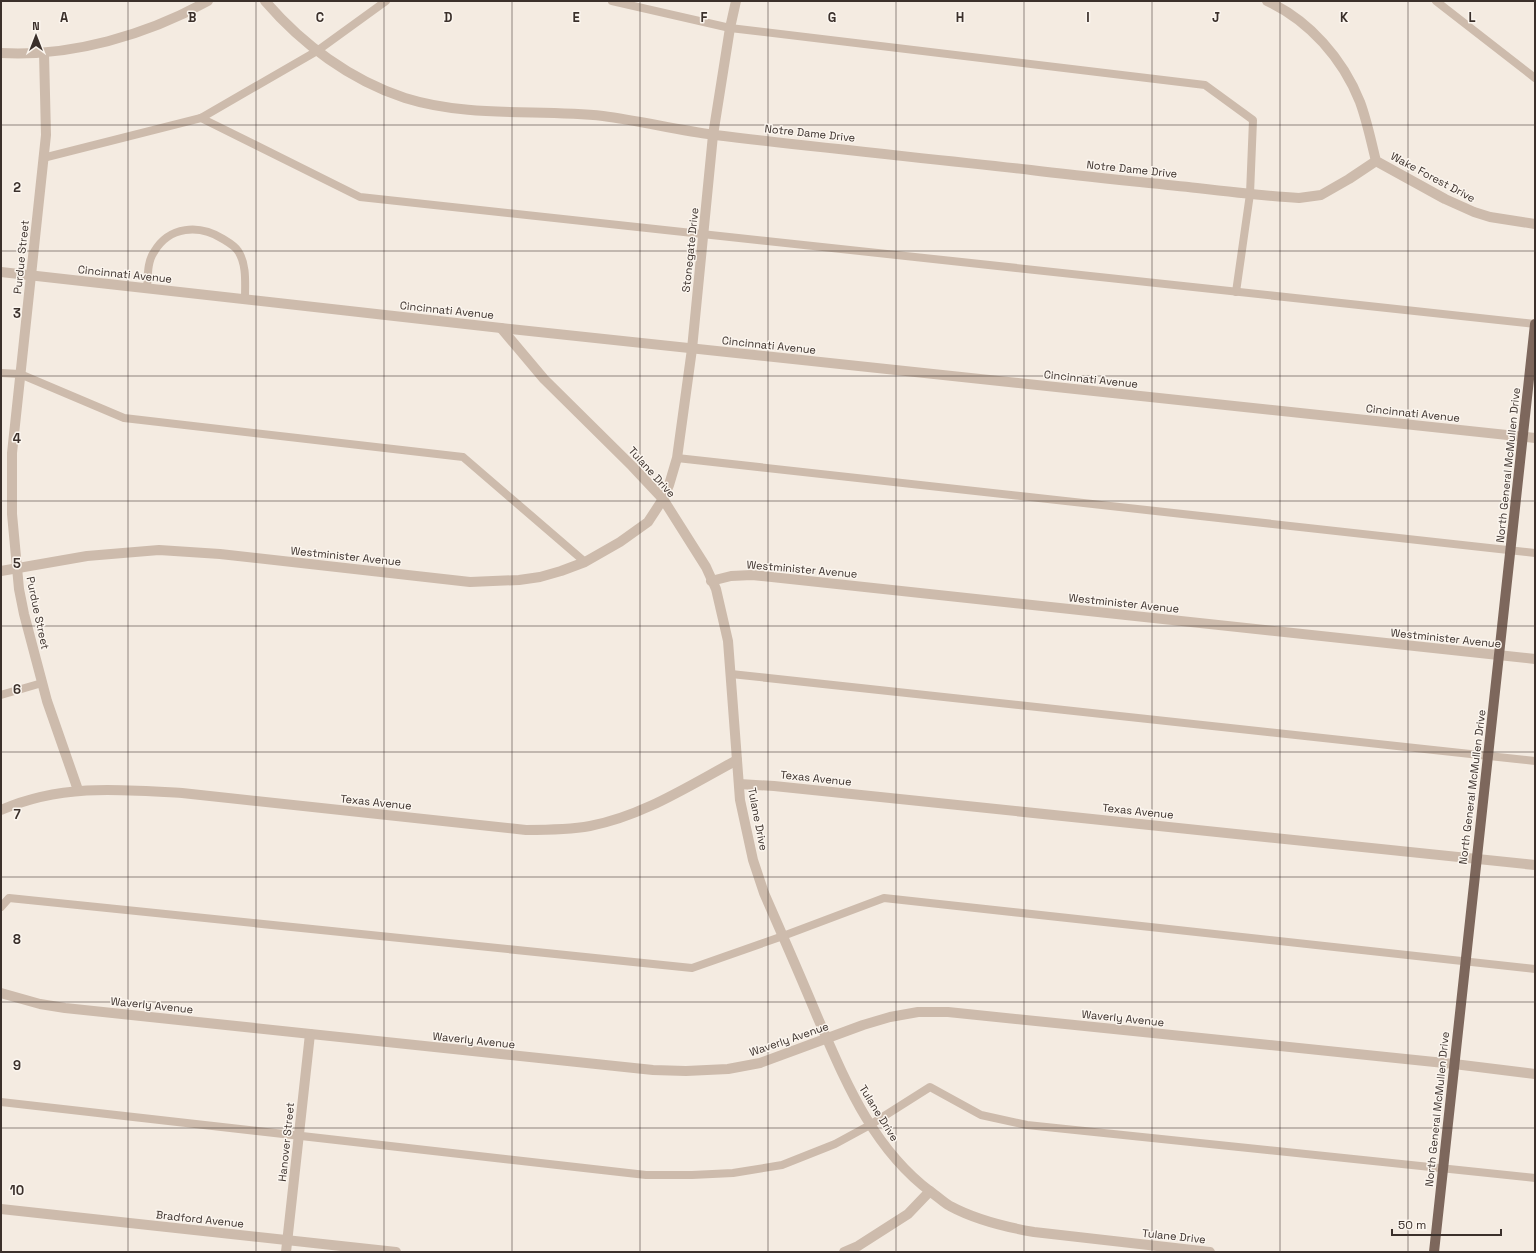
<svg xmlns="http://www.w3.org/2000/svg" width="1536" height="1253" font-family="'Space Grotesk',sans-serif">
<rect width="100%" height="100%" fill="#f4ebe1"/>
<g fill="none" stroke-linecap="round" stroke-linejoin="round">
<g stroke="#cdbbac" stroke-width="8">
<path d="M612,1L730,28L1205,85L1253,120L1250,194L1236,292"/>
<path d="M1436,1L1535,78"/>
<path d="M201,118L360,197L1535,324"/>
<path d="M43,158L201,118L317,51L386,1"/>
<path d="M147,288C148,277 147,262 154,252C169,226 199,224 223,239C228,242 235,246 238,251C247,264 245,284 245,299"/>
<path d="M1,373L20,374L124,418L463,457L585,562"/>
<path d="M677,458L1535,553"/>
<path d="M731,674L1535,761"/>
<path d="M1,695L42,683"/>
<path d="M1,907L9,898L692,968L783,936L884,898L1535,969"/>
<path d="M1,1102L646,1175H692L733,1173L782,1165L835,1144L870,1125L930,1087L981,1115L1027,1125L1535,1178"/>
</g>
<g stroke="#cdbbac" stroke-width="10">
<path d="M265,1C302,44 350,80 405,98C469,118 537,109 603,116C641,121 677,130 715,135C820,148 926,158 1031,170C1086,177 1142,182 1197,188C1231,192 1265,196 1299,198L1321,195L1349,179L1376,161"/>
<path d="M1267,1C1309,20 1343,59 1360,102C1367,121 1371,141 1376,161L1445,199L1474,212L1490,217L1535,224"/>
<path d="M1,53C71,57 147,35 208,1"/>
<path d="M44,53L46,135L12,453V514L19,589L24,614L47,701L78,790"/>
<path d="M501,328L544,379L632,466L663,499L706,567L716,589L728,641L740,800L753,860L764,893C782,934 800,975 817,1016C845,1080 872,1148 931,1192C937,1196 943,1202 950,1206C976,1220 1005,1227 1034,1232L1210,1252"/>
<path d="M1,571L87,556L159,550L220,554L470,582L519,580L540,577L561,571L585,562L620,542L648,522L663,499L669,485L677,458L692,349L713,135L730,28L736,1"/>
<path d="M711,581L731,576L752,575L1535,659"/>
<path d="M739,784L774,786L1535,865"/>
<path d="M1,810C60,784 119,789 182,793L526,830C547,830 568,830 590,826C643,816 690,785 737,760"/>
<path d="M1,993L40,1004L65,1008L653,1070L686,1071L728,1069L760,1063L863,1025L890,1017L918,1012H948L1454,1064L1535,1074"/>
<path d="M1,1209L396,1252"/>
<path d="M286,1252L310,1034"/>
<path d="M844,1252L858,1246L908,1214L930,1191"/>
</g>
<path stroke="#cdbbac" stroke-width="10" d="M1,272L501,328L1535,438"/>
<path stroke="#7d675c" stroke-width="10" d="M1434,1252L1535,324"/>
</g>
<path fill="none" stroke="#3b302b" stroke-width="1" stroke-opacity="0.55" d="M128,1V1252M256,1V1252M384,1V1252M512,1V1252M640,1V1252M768,1V1252M896,1V1252M1024,1V1252M1152,1V1252M1280,1V1252M1408,1V1252M1,125H1535M1,251H1535M1,376H1535M1,501H1535M1,626H1535M1,752H1535M1,877H1535M1,1002H1535M1,1128H1535"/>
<g text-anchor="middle" stroke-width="3" stroke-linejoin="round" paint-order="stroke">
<g font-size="11" fill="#3b302b" stroke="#fbf5ee">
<text transform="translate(810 133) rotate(6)" y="4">Notre Dame Drive</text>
<text transform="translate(1132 169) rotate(6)" y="4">Notre Dame Drive</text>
<text transform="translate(1433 177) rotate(28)" y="4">Wake Forest Drive</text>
<text transform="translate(690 250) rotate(-84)" y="4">Stonegate Drive</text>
<text transform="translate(21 257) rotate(-84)" y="4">Purdue Street</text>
<text transform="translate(125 274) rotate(6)" y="4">Cincinnati Avenue</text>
<text transform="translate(447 310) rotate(6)" y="4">Cincinnati Avenue</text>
<text transform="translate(769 345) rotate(6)" y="4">Cincinnati Avenue</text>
<text transform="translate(1091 379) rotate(6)" y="4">Cincinnati Avenue</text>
<text transform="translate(1413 413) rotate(6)" y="4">Cincinnati Avenue</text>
<text transform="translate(1508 465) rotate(-84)" y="4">North General McMullen Drive</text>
<text transform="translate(652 472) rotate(48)" y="4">Tulane Drive</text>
<text transform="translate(346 556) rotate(6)" y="4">Westminister Avenue</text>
<text transform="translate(802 569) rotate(5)" y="4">Westminister Avenue</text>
<text transform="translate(1124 603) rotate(6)" y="4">Westminister Avenue</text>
<text transform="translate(38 613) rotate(78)" y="4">Purdue Street</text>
<text transform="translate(1446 638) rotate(6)" y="4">Westminister Avenue</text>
<text transform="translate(816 778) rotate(6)" y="4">Texas Avenue</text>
<text transform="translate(1472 787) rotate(-83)" y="4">North General McMullen Drive</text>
<text transform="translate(376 802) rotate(6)" y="4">Texas Avenue</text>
<text transform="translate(1138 811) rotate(6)" y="4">Texas Avenue</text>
<text transform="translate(758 819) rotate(79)" y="4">Tulane Drive</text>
<text transform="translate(152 1005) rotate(6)" y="4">Waverly Avenue</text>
<text transform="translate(1123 1018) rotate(6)" y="4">Waverly Avenue</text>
<text transform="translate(789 1039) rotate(-19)" y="4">Waverly Avenue</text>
<text transform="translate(474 1040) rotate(6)" y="4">Waverly Avenue</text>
<text transform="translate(1437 1109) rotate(-84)" y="4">North General McMullen Drive</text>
<text transform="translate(879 1113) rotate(58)" y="4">Tulane Drive</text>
<text transform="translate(286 1142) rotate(-84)" y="4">Hanover Street</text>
<text transform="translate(200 1219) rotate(6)" y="4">Bradford Avenue</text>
<text transform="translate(1174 1236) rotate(6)" y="4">Tulane Drive</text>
</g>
</g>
<g font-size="13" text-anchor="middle" font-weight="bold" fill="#3b302b" stroke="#fbf5ee" stroke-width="3" stroke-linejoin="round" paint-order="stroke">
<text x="64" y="22">A</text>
<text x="192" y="22">B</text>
<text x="320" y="22">C</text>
<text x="448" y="22">D</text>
<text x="576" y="22">E</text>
<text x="704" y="22">F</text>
<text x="832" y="22">G</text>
<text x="960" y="22">H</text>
<text x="1088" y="22">I</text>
<text x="1216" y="22">J</text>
<text x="1344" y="22">K</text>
<text x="1472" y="22">L</text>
<text x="17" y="192">2</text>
<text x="17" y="318">3</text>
<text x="17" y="443">4</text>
<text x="17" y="568">5</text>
<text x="17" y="694">6</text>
<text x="17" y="819">7</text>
<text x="17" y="944">8</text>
<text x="17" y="1070">9</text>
<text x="17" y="1195">10</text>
</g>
<rect width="1536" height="1253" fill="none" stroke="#3b302b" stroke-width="4"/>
<g transform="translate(36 36)" stroke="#fbf5ee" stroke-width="3" paint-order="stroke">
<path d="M0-3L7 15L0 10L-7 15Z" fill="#3b302b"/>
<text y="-6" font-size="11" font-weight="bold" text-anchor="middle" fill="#3b302b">N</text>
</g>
<path d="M1392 1229v6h109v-6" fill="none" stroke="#3b302b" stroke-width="2"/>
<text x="1398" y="1229" font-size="12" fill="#3b302b" stroke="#fbf5ee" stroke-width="3" paint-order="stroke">50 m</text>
</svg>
